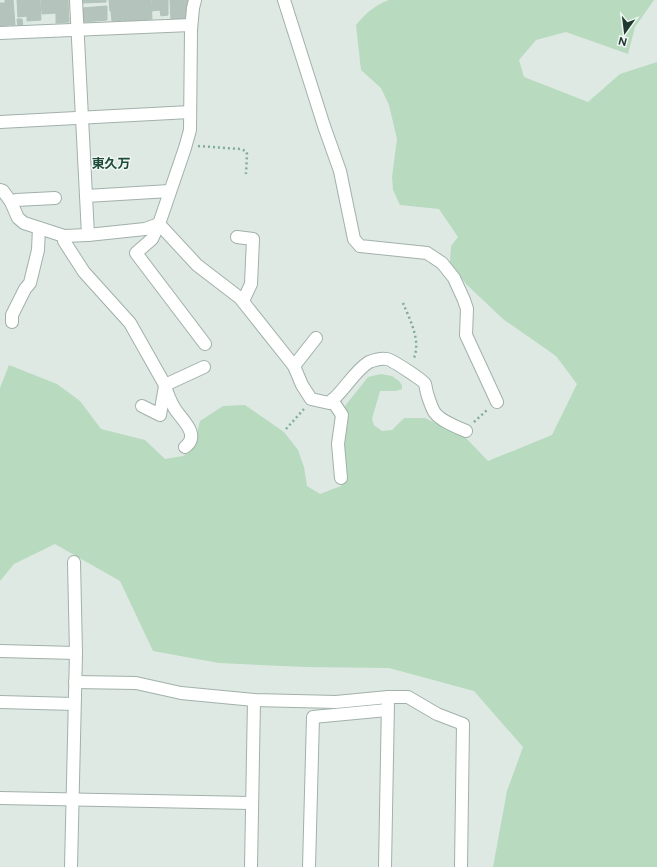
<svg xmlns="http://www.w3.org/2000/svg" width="657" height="867" font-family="Figtree,'Noto Sans JP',sans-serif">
<rect width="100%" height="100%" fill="#dee9e4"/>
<path fill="#b8dabe" d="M389,0H654L635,27L628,54L566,32L536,40L519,60L524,77L588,102L620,74L657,62V867H493L507,791L523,747L474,691L389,668L305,667L219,663L153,651L120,581L55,544L14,564L0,581V388L9,365L57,384L80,401L101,429L145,440L165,459L183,456L193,449L200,421L223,406L245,405L284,432L298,450L304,467L307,486L320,494L341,486L345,477L342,449L348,424L345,406L368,377L381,374L392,376L399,381L402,385V389L396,391H380L372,419L374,425L382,431L392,430L404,418H425L466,438L488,461L552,435L577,384L556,356L503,319L466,284L450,262L451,246L458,237L439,209L400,205L393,190L392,177L397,139L389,105L381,88L361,70L356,25C365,14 375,5 389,0Z"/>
<g fill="#b4c4bc" stroke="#b1c3ba">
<path d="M5,0H13L15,25H7V26L0,27V3H5Z"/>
<path d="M17,0H40L41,20L27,21V16L18,17Z"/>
<path d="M41,0H68L69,22L56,23V13L42,14Z"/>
<path d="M82,0H106V2L82,3Z"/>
<path d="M109,0H151L152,19L138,20V22H125V10L110,11Z"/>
<path d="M152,0H168V15L161,16L160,10L152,11Z"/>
<path d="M170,0H188L186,19L171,20Z"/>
<path d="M107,6V20L83,22L82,8Z"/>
<path d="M125,10V20L112,21L111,11Z"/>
<path d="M17,19H22L23,27H18Z"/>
</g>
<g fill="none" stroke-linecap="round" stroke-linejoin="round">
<defs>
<g id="minor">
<path d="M76,0L88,235"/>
<path d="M195,0L193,8L191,30L190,130L185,148L159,224L152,239L136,253L205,344"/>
<path d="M284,0L324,126L340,171L354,239L360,246L427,253L442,263L454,278L464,300L467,309L466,335L497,402"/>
<path d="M0,33L191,25"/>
<path d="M0,122L190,112"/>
<path d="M0,190L3,191L11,202L18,218L24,223L64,236L88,235L145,229L159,224"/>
<path d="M86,196L170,191"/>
<path d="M11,202L16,200L55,198"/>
<path d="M159,224L197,265L240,298L294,366L302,385L311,399L329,403C344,392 353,372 369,362C374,360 382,358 387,359C392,360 423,380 425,384C426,387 426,390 427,393C428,397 432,409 435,413C441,421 457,427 466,431"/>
<path d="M64,236V241L84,272L130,323L165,385L204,367"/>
<path d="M237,237L253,239L251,284L243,301"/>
<path d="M12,322V315L25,289L30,283L38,250L39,228"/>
<path d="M294,366L316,338"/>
<path d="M165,385C167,393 170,401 175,409C182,420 201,435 185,447"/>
<path d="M332,400L342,415L338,444L341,478"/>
<path d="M142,406L160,415L165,386"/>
<path d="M0,651L76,653"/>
<path d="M75,682L136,683L181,693L254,700L336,702L388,697H408L437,714L463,724L461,867"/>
<path d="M0,702L74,704"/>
<path d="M0,798L251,803"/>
<path d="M71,867L76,653L74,562"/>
<path d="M251,867L254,700"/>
<path d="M309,867L313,717L387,710"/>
<path d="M385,867L388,702"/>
</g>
</defs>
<use href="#minor" stroke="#a1b1aa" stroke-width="14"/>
<g stroke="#80ac9a" stroke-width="2.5" stroke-dasharray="2 3" stroke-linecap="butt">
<path d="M198,146L240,149L246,151L247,154L246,174"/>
<path d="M403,303C410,320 422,342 413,360"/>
<path d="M474,422L487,410"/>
<path d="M286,429L304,409"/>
</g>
<use href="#minor" stroke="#fff" stroke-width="12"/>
</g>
<g text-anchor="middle" stroke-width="3" stroke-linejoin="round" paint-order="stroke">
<g font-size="13" font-weight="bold" fill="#1d4a3b" stroke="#eff6f2">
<text x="111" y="168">東久万</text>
</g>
</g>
<g transform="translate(625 32) rotate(194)" stroke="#eff6f2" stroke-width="3" paint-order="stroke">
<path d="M0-3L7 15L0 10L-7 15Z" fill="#203930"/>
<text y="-6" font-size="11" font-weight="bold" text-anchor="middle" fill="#203930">N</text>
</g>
</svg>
